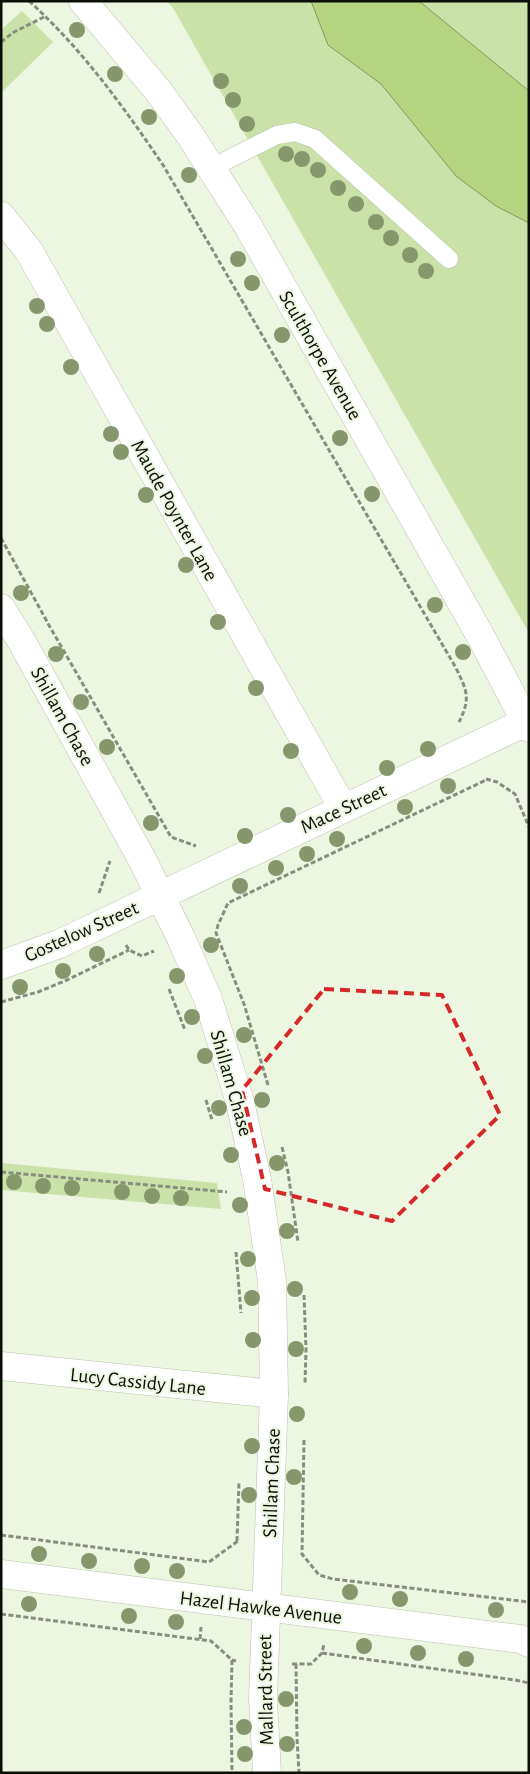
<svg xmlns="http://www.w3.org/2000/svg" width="530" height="1774" font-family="'Alegreya Sans',sans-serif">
<rect width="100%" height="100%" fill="#ecf6e0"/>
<g fill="#cae2a8">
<path d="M167,1H529V633L173,8Z"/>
<path d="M22,11L53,42L1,93V30Z"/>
<path d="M1,1163L217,1183L221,1209L1,1190Z"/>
</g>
<path fill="#b4d482" stroke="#82995d" d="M311,1H419L529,91V223L496,206L456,176L381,84L328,45Z"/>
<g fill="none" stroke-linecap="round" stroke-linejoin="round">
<defs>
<path id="lane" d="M211,168L277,135L295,132L315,139L449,259"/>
<g id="street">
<path d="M1,216L29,251L343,808"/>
<path d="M1,608L22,642L143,861L181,938L208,999L240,1102L257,1179L272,1281L274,1394L263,1699L267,1773"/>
<path d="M1,965L59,944L526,722"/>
<path d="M1,1366L274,1394"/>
</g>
<g id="secondary">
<path d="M83,1L159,92L190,135L248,226L480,635L529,728"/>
<path d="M1,1574L520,1639L529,1643"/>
</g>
</defs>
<use href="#lane" stroke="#b9c2ad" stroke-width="19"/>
<use href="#street" stroke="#b9c2ad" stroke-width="29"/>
<use href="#secondary" stroke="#b9c2ad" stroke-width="29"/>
<g stroke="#878e7e" stroke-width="3" stroke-dasharray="5 2.5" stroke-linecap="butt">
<path d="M29,1C82,49 123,106 163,165L456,668C467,691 471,698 459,722"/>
<path d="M1,42L14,32L46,16"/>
<path d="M1,538L50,627L171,837L196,846"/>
<path d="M486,779L497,782L515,794L529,827"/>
<path d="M99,893L110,861"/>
<path d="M126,945L129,950L142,956L154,951"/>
<path d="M169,989L185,1030"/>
<path d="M1,1002L38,992L67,980L129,950"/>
<path d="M268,1085L244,1004L216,933L218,925L228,903L486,780"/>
<path d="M206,1100L212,1120"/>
<path d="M282,1147L288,1172L298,1242"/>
<path d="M1,1172L227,1192"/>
<path d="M236,1252L241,1313"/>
<path d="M304,1295L306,1349L305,1384"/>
<path d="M304,1440L302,1554L319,1575L333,1579L529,1602"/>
<path d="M1,1535L209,1562L238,1541"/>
<path d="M237,1541L239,1481"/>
<path d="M1,1614L211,1641L232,1660L236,1661"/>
<path d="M200,1639L201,1627"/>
<path d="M322,1653L515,1680L529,1683"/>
<path d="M232,1660L231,1702L232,1773"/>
<path d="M292,1664H311L322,1653L324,1644"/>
<path d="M296,1664L297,1738L299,1773"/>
</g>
<use href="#lane" stroke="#fff" stroke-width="18"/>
<use href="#street" stroke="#fff" stroke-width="28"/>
<use href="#secondary" stroke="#fff" stroke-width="28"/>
</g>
<g fill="#87976c">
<circle cx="77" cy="30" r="8"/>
<circle cx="115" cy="74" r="8"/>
<circle cx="221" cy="81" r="8"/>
<circle cx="233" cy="100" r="8"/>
<circle cx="149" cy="117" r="8"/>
<circle cx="247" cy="124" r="8"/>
<circle cx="286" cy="154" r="8"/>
<circle cx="302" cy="159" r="8"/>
<circle cx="318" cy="170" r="8"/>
<circle cx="189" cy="175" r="8"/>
<circle cx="338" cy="188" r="8"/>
<circle cx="356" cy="204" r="8"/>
<circle cx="376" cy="222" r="8"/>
<circle cx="391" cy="238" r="8"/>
<circle cx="410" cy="255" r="8"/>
<circle cx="238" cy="259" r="8"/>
<circle cx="426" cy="271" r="8"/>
<circle cx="252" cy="283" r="8"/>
<circle cx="37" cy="306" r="8"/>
<circle cx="47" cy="324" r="8"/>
<circle cx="282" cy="335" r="8"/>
<circle cx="71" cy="367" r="8"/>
<circle cx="111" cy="434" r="8"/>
<circle cx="340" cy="438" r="8"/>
<circle cx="121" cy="452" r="8"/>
<circle cx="372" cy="494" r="8"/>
<circle cx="146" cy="495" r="8"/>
<circle cx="186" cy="565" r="8"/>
<circle cx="21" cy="593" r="8"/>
<circle cx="435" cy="605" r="8"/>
<circle cx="218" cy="622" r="8"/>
<circle cx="463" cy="652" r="8"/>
<circle cx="56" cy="654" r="8"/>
<circle cx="256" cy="688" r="8"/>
<circle cx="81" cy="702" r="8"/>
<circle cx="107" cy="747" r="8"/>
<circle cx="428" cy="749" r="8"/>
<circle cx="291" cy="751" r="8"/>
<circle cx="387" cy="768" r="8"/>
<circle cx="448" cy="786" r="8"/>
<circle cx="405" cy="807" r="8"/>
<circle cx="288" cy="815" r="8"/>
<circle cx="151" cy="823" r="8"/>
<circle cx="245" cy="836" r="8"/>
<circle cx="337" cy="839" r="8"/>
<circle cx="307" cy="854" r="8"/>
<circle cx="276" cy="868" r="8"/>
<circle cx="240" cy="886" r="8"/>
<circle cx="211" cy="945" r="8"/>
<circle cx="97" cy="954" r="8"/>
<circle cx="63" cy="971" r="8"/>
<circle cx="177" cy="976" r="8"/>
<circle cx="20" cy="987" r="8"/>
<circle cx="192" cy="1017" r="8"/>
<circle cx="244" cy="1035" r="8"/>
<circle cx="205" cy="1056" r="8"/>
<circle cx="262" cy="1100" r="8"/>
<circle cx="219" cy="1108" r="8"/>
<circle cx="231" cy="1155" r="8"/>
<circle cx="277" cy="1163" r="8"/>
<circle cx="14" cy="1182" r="8"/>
<circle cx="43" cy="1186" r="8"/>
<circle cx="72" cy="1188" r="8"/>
<circle cx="122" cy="1192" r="8"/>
<circle cx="152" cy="1196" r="8"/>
<circle cx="181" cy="1198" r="8"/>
<circle cx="240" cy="1205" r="8"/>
<circle cx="287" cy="1231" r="8"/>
<circle cx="248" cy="1259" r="8"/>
<circle cx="295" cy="1289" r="8"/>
<circle cx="252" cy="1298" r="8"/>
<circle cx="253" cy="1340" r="8"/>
<circle cx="296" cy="1349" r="8"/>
<circle cx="297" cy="1414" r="8"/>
<circle cx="252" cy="1446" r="8"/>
<circle cx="294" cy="1477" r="8"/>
<circle cx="249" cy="1495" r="8"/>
<circle cx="39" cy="1554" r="8"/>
<circle cx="89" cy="1561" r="8"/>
<circle cx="142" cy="1566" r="8"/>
<circle cx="177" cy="1571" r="8"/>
<circle cx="350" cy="1592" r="8"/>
<circle cx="400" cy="1599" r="8"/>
<circle cx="29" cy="1604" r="8"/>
<circle cx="496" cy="1610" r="8"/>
<circle cx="129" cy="1616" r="8"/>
<circle cx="176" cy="1622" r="8"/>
<circle cx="364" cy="1646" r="8"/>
<circle cx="418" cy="1653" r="8"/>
<circle cx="466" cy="1659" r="8"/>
<circle cx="286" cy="1699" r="8"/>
<circle cx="244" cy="1727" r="8"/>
<circle cx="287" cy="1744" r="8"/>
<circle cx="245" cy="1754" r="8"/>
</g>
<path fill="none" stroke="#d62828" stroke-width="4" stroke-dasharray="10 6" stroke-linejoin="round" d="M324,989L442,995L500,1115L392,1221L265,1189L242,1090Z"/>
<g text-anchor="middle" stroke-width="4" stroke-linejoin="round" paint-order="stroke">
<g font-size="20" fill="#0c0f08" stroke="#ecf6e0">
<text transform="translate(321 355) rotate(60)" y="7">Sculthorpe Avenue</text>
<text transform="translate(175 510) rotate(61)" y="7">Maude Poynter Lane</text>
<text transform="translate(63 716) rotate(61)" y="7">Shillam Chase</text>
<text transform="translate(343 808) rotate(-25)" y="7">Mace Street</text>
<text transform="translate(81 931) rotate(-24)" y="7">Gostelow Street</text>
<text transform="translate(232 1083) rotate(74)" y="7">Shillam Chase</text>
<text transform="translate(138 1381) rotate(6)" y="7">Lucy Cassidy Lane</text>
<text transform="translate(271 1483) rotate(-88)" y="7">Shillam Chase</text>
<text transform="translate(261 1607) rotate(7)" y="7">Hazel Hawke Avenue</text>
<text transform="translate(265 1690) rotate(-91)" y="7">Mallard Street</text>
</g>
</g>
<rect width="530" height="1774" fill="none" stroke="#0c0f08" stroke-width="5"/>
</svg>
